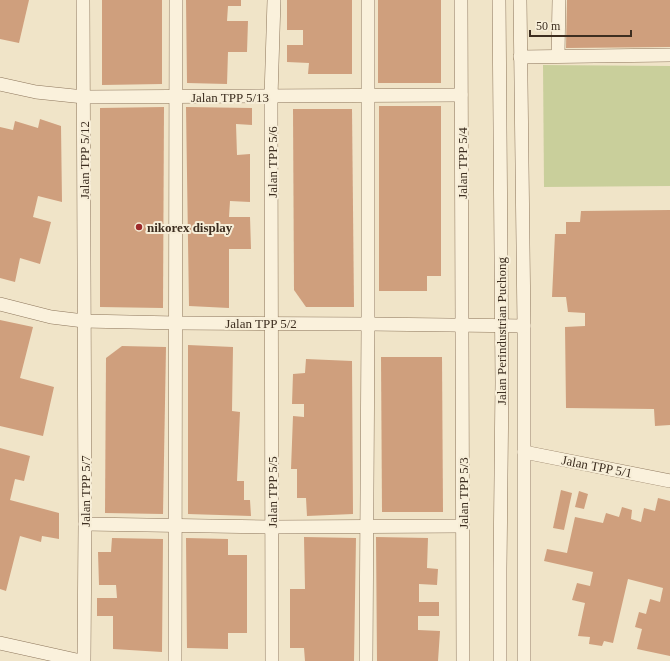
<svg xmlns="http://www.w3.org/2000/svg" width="670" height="661" font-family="Georgia,serif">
<rect width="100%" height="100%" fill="#f0e4c8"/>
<path fill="#c9cf9b" d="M543,65L670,66V186L544,187Z"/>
<g fill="#cf9f7d">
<path d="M0,0H29L19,43L0,39Z"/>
<path d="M102,0H162V84L102,85Z"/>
<path d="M186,0H241V6H228L227,21H248L247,52H228L227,84L187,83Z"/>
<path d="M287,0H352V74H308L309,63L287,62V45H303V30H287Z"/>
<rect x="378" y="0" width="63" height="83"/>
<path d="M567,0H670V47L566,48Z"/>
<path d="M379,106H441V276H427V291H379Z"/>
<path d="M164,107L163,308L100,307V108Z"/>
<path d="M186,107L252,108V125L236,124L237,155L250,154V202L230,201L229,217H250L251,249H229V308L189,306Z"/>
<path d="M293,109H352L354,307H306L294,290Z"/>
<path d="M40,119L61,126L62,202L38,196L33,217L51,222L40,264L20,258L15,282L0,278V127L13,130L15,121L38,128Z"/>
<path d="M670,210V425L655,426L654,409L566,408L565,327L585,326V313L568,312L566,297H552L555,234H566V222H580L581,211Z"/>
<path d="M0,320L33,327L20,378L54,387L43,436L0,426Z"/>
<path d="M188,345L233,347L232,411L240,412L237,481H244V500H250L251,516L188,514Z"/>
<path d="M122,346L166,347L163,514L105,513L106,358Z"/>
<path d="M381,357H442L443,512H382Z"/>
<path d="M306,359L352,361L353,514L307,516L306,498H297V469H291L293,416L304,417V404H292L293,374L305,373Z"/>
<path d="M0,448L30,456L24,481L15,479L10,500L59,513V539L42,536L41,542L20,536L6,591L0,589Z"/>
<path d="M561,490L572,493L564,530L553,528Z"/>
<path d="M579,491L588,494L584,509L575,507Z"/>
<path d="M658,498L670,501V656L637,649L642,629L635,627L639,612L646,614L650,599L660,602L663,588L628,579L613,643L604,641L602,646L589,644L590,637L578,636L585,603L572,600L577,583L590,586L593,572L544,561L547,549L567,553L575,517L603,523L606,513L619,517L622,507L632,510L631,519L641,522L644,508L655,511Z"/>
<path d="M304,537L356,538L354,661H305L304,648H290V589H305Z"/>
<path d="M376,537L428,538L427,568L438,569L437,585L419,584V602H439V616H418V630L440,631L438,661H377Z"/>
<path d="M112,538L163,539L162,652L113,649V616H97V598H117L116,585H99L98,552H111Z"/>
<path d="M186,538L228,539V555H247V633H228V649L187,648Z"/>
</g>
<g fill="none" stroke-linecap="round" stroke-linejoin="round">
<defs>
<g id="minor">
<path d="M83,0L85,524L84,661"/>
<path d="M461,0L463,661"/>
<path d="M499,0L502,382L500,569V661"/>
<path d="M520,0L524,326V661"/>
<path d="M558,55L559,0"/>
<path d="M520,57L670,55"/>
<path d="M0,84L36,92L84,97L461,95"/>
<path d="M0,304L51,317L84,321L176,323L368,324L524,326"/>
<path d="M524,452L670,481"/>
<path d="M85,524L272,527L463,526"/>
<path d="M0,643L81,661"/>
<path d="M175,661L176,0"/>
<path d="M272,661L271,97L274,0"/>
<path d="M366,661L368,324V0"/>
</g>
</defs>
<use href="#minor" stroke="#8d765c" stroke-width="14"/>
<use href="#minor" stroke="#faf1dc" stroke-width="13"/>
</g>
<circle fill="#9e2a2b" stroke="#f7eed8" stroke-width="1.5" cx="139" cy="227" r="4"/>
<g text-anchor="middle" stroke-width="4" stroke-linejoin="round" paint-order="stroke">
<g font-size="13" fill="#3d2e20" stroke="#f7eed8">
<text x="230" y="102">Jalan TPP 5/13</text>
<text transform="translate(84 160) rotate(-90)" y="5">Jalan TPP 5/12</text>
<text transform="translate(272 162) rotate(-90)" y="5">Jalan TPP 5/6</text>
<text transform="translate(462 163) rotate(-90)" y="5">Jalan TPP 5/4</text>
<text x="261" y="328">Jalan TPP 5/2</text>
<text transform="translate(501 331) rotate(-90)" y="5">Jalan Perindustrian Puchong</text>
<text transform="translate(597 466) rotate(11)" y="5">Jalan TPP 5/1</text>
<text transform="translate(85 491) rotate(-90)" y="5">Jalan TPP 5/7</text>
<text transform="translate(272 492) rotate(-90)" y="5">Jalan TPP 5/5</text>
<text transform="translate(463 493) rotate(-90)" y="5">Jalan TPP 5/3</text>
</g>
<g font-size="13" font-weight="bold" fill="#3d2e20" stroke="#f7eed8" text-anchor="start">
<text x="147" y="232">nikorex display</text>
</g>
</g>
<path d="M530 30v6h101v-6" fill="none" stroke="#3d2e20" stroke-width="2"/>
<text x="536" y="30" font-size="12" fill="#3d2e20" stroke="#f7eed8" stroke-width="3" paint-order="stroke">50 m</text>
</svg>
